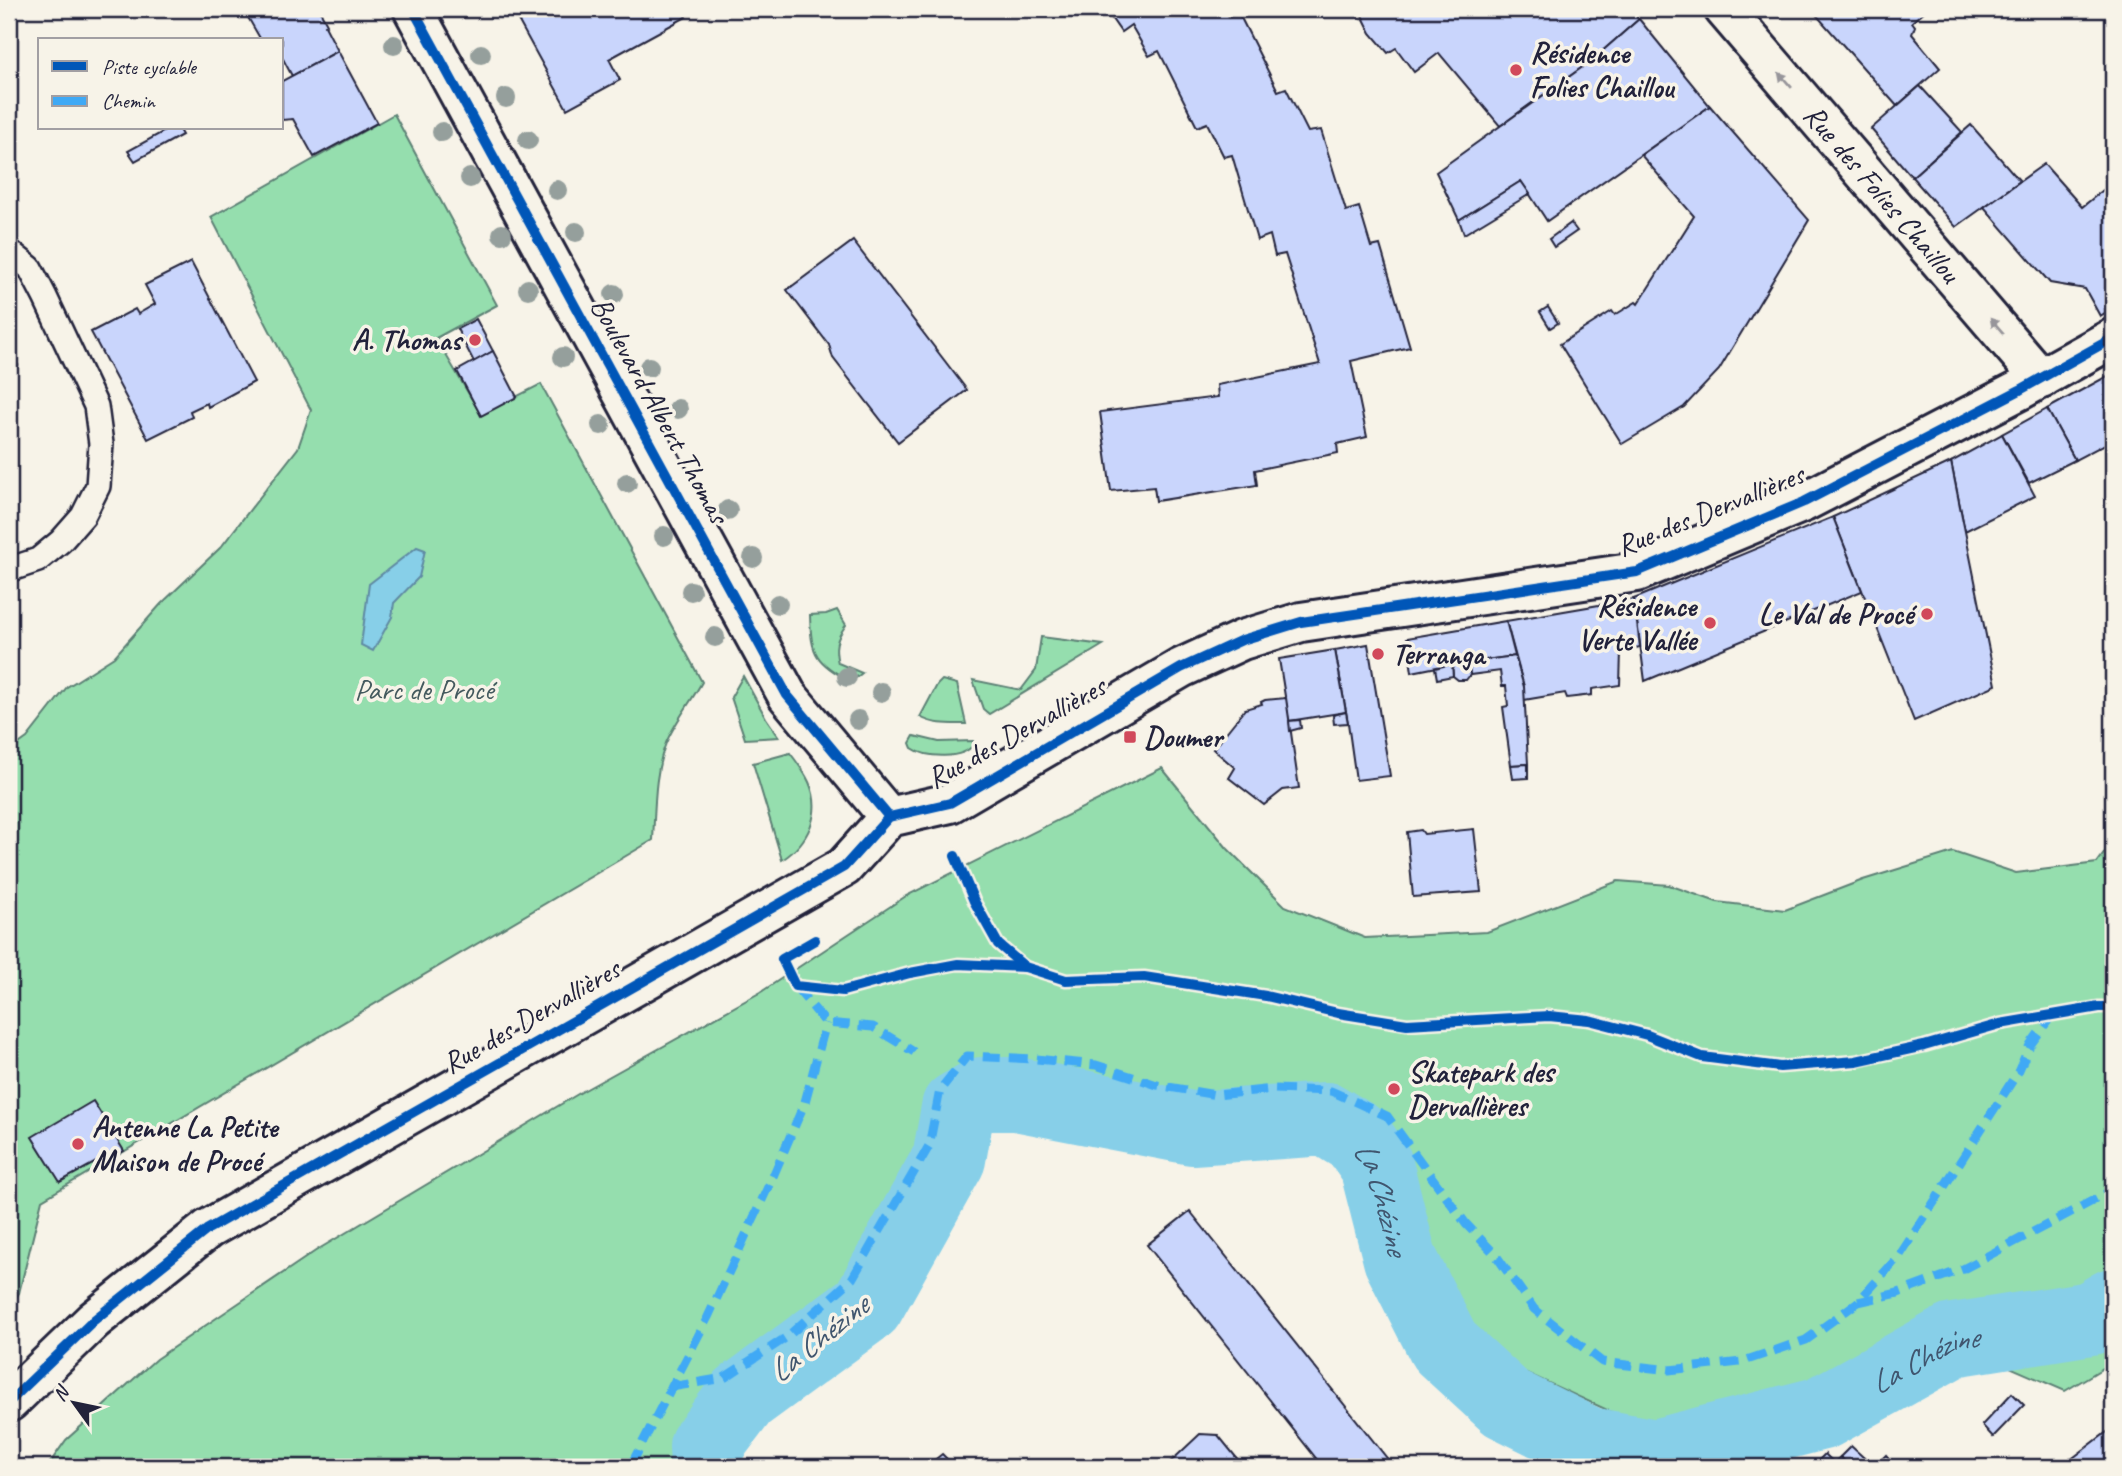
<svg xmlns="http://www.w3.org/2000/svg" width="2122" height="1476" font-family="Caveat,sans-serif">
<rect width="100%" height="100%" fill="#f7f3e8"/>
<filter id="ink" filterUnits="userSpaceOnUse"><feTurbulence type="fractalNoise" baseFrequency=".0143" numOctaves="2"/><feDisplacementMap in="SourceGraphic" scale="14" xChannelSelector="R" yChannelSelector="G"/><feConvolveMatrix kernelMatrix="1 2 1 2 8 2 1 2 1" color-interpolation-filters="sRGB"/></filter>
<g filter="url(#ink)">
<g fill="#95deae" stroke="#5c8074" stroke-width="2">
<path d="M394,114L497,305L436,338L481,415L541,384L702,682C691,702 675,722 666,743C654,773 655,808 653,840L42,1200L19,1293L9,1308V751L27,738L67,687L114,657L161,604L221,547L298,448L311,410L211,217Z"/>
<path d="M837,610L846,625C836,639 834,647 838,663L862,673L851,682C816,661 811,657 810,615L826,614Z"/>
<path d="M1041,637L1103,645L989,714L983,709L973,680L1021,690L1036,670Z"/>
<path d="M743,676L766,718L779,737L745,739L731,697Z"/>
<path d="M942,680L957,684L966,724C950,724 934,725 920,717L937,685Z"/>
<path d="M914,736L939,742L973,741L974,744C963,760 926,758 912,748L910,743Z"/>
<path d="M790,753C797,762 804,771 809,782C823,813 808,843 782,860L753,763Z"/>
<path d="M1162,768L1227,848L1285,906L1365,938L1487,932L1618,881L1669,885L1717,902L1785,910L1863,880L1953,852L2016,873L2097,863L2113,841V1362L2065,1391L1964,1347L1897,1357L1824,1392L1679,1443L1468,1346L1401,1185L1364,1124L1311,1109L1192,1114L1100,1094L995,1076L949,1080L937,1155L860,1287L772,1363L698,1417L690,1467H47L66,1440L156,1359L317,1250L583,1091L761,992L906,896Z"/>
</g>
<path fill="#87cfe8" stroke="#5f8aa3" stroke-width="2" d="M417,547L425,550L419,577L394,603L392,617L373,651L361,645L369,584Z"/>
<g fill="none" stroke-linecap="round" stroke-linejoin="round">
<path stroke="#87cfe8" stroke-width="74" id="s1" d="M707,1467L706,1446L743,1397L867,1306L949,1159L958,1108L982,1094H1016L1192,1128L1326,1119L1357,1138L1376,1165L1400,1259L1444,1346L1506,1403L1589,1444L1655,1456L1822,1413L1953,1340L2091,1318L2113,1305"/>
</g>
<g fill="#c9d5fc" stroke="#22223b" stroke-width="2">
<path d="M256,9H319L327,24L325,26L338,51L292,76L282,57V40H273L271,38L261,40L246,14Z"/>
<path d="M512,9H682L686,17L609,59L620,80L567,109Z"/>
<path d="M1105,9H1225L1229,17L1238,12L1278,91L1286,88L1308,132L1321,130L1346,211L1359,207L1371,247L1380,245L1410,347L1351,361L1367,437L1337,444L1338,453L1255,470L1257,485L1156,501L1154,487L1111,491L1100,412L1218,397L1217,385L1320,364L1285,254L1275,256L1270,235L1257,240L1232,155L1224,157L1207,123L1197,127L1159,51L1149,56L1131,25L1121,32Z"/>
<path d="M1359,9H1630L1639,19L1591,61L1500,126L1439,53L1414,72L1396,48L1388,53L1371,33Z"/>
<path d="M1811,9H1927L1912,22L1915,26L1912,34L1940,68L1897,106Z"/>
<path d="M1639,19L1710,106L1547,221L1521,181L1459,220L1436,172L1591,61Z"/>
<path d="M338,51L377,123L314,157L293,119L282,120V81Z"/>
<path d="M1920,86L1962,132L1912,177L1871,129Z"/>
<path d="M1710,106L1809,220L1719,370L1684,407L1622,444L1560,344L1612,311L1615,315L1636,302L1638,304L1694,216L1641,155Z"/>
<path d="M1971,125L2020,181L1956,227L1912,177Z"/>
<path d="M170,128H178L182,135L135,161L128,151Z"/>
<path d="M2044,164L2082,207L2113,182V308L2100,316L2085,289L2050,283L1984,207Z"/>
<path d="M1521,181L1530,194L1464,234L1459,220Z"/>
<path d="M1571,223L1577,231L1554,247L1549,239Z"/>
<path d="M853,241L967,390L898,442L833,358L829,345L787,290Z"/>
<path d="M191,262L254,382L208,407L207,403L190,411L192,417L148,439L91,332L135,309L138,314L155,304L145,285Z"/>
<path d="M1548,307L1558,323L1550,328L1540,312Z"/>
<path d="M476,319L493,351L474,362L457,329Z"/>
<path d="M493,351L517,397L481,416L457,371Z"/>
<path d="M9,357L18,365L9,374Z"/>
<path d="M2113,373V440L2075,460L2047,409Z"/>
<path d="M2047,409L2075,460L2029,483L2002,434Z"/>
<path d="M2002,434L2035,496L1965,531L1951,462Z"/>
<path d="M1951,462L1996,685L1914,721L1833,517Z"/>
<path d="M1833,517L1862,591L1645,681L1634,599Z"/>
<path d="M1634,599L1640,647L1621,651L1620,685L1592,689V695L1567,698L1565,693L1524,700V687L1506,621Z"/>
<path d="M1506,621L1515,656L1469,662L1470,675L1466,680H1458L1453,676L1452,664L1412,672L1407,638Z"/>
<path d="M1368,644L1390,776L1356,780L1348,723L1335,650Z"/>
<path d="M1335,650L1346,712L1289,721L1279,659Z"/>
<path d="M1515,656L1524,687L1528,764L1511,765L1503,707L1508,706L1506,686H1502L1500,671L1470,675L1469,662Z"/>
<path d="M1452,664L1453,676L1437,679L1435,668Z"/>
<path d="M1286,698L1299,788L1283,790L1264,805L1229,778L1235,768L1213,749L1245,709L1262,704L1261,702L1265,700Z"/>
<path d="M1346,712L1348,723L1334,724L1333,715Z"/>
<path d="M1300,720L1301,728L1290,731L1289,721Z"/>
<path d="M1528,764V778L1513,779L1511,765Z"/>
<path d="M1474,829L1481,892L1413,897L1407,832L1421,830L1424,834Z"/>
<path d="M93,1101L124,1151L101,1165L98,1161L60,1182L32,1137Z"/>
<path d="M1190,1211L1394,1467H1323L1147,1245Z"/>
<path d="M2012,1393L2024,1405L1993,1437L1982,1425Z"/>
<path d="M2107,1432L2113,1440V1467H2061Z"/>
<path d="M1200,1434L1218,1435L1244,1467H1165Z"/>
<path d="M1851,1446L1874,1467H1851L1840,1457Z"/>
<path d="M942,1454L955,1467H926Z"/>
<path d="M1825,1454L1834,1463L1840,1457L1851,1467H1812Z"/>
<path d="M1886,1455L1895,1465L1893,1467H1874Z"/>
</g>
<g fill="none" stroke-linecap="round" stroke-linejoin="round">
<defs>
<path id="service" d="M9,251L30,268L45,297L96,406L101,444L98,486L83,516L61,541L38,560L14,568L9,567"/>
<g id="minor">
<path id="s2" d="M1724,9L2041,379"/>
</g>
<g id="secondary">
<path d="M413,9L787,695L889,817"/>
<path d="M9,1402L94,1320L208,1229L844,867L889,817L950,803L1181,668L1242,640L1301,622L1637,572L1804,502L2020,390L2113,338"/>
</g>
</defs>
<use href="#service" stroke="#22223b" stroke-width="28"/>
<use href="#minor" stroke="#22223b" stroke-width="44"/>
<use href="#secondary" stroke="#22223b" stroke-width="44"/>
<use href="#service" stroke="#f7f3e8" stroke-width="23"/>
<use href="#minor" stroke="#f7f3e8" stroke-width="38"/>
<use href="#secondary" stroke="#f7f3e8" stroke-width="38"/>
<g stroke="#3fa9f5" stroke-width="9" stroke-dasharray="18 9" stroke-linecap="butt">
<path d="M795,986L826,1023L873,1027L914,1052"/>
<path d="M1858,1302L1898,1293L1963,1269L2113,1190"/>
<path d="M671,1387L724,1378L787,1337L852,1279L929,1146L940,1090L967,1056L1036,1059L1096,1065L1157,1085L1216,1095L1273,1089L1331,1091L1387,1116L1466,1224L1495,1254L1534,1309L1602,1362L1669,1370L1741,1362L1806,1340L1858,1302L1900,1255L2018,1072L2030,1045L2052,1015"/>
<path d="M630,1467L708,1317L774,1174L805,1102L826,1023"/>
</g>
<defs>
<g id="cycleway">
<path d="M413,9L787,695L889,817"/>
<path d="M955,856L974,901L998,944L1025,967"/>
<path d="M815,940L782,959L795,986L843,991L910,973L958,964L1025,967L1066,980L1144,977L1266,996L1338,1013L1407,1024L1549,1016L1589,1020L1647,1035L1702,1057L1780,1067L1856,1061L1924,1046L2000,1024L2099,1007H2113"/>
<path d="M9,1402L94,1320L208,1229L844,867L889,817L950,803L1181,668L1242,640L1301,622L1637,572L1804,502L2020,390L2113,338"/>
</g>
</defs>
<use href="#cycleway" stroke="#f7f3e8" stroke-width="15"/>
<use href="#cycleway" stroke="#0057b8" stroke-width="10"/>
</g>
<g fill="#959f9c">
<circle cx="394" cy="45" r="10"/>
<circle cx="481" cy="54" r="10"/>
<circle cx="506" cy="98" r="10"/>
<circle cx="442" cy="132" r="10"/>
<circle cx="528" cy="140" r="10"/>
<circle cx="470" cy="178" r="10"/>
<circle cx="557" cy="190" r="10"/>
<circle cx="576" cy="232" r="10"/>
<circle cx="502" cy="234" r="10"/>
<circle cx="528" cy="289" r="10"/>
<circle cx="614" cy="294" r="10"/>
<circle cx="563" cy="357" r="10"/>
<circle cx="649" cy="367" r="10"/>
<circle cx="678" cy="409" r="10"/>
<circle cx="601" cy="425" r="10"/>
<circle cx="627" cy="483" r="10"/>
<circle cx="728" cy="510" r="10"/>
<circle cx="664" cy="536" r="10"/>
<circle cx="753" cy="558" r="10"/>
<circle cx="691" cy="591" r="10"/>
<circle cx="778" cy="604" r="10"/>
<circle cx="715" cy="637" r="10"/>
<circle cx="847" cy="677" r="10"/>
<circle cx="881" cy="692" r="10"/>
<circle cx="858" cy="720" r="10"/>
</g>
<defs><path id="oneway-solid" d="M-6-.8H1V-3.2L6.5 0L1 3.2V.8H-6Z" transform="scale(1.75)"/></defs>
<g fill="#97959a">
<use href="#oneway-solid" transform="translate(1785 80) rotate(-131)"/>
<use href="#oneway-solid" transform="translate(1997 326) rotate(-131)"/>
</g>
</g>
<g fill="#d1495b" stroke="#f7f3e8" stroke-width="2.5">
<circle cx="1516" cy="70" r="7"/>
<circle cx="475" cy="340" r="7"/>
<circle cx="1927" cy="614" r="7"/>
<circle cx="1710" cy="623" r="7"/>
<circle cx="1378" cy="654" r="7"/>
<rect x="1123" y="730" width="14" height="14" rx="3.5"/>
<circle cx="1394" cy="1089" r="7"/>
<circle cx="78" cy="1144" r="7"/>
</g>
<g text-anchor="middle" stroke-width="7" stroke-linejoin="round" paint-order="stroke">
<g font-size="30" font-weight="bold" fill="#22223b" stroke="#f7f3e8" text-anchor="start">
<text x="1530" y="63">Résidence<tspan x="1530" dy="34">Folies Chaillou</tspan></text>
<text x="461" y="350" text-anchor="end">A. Thomas</text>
<text x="1696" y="616" text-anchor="end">Résidence<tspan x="1696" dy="34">Verte Vallée</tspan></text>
<text x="1913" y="624" text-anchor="end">Le Val de Procé</text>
<text x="1392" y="664">Terranga</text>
<text x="1144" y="747">Doumer</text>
<text x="1408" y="1082">Skatepark des<tspan x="1408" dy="34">Dervallières</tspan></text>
<text x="92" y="1137">Antenne La Petite<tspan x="92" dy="34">Maison de Procé</tspan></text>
</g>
<g font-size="30" fill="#22223b" stroke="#f7f3e8">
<text dy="10" stroke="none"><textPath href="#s2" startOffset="243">Rue des Folies Chaillou</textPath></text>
<text transform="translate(660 410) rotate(61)" y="10">Boulevard Albert Thomas</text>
<text transform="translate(1710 510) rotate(-22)" y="10">Rue des Dervallières</text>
<text transform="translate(1016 732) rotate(-29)" y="10">Rue des Dervallières</text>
<text transform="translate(531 1016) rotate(-30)" y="10">Rue des Dervallières</text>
</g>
<g font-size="30" fill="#445a5e" stroke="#f7f3e8">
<text x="424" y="699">Parc de Procé</text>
</g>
<g font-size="32" font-style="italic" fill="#40566f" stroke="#f7f3e8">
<text dy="11" stroke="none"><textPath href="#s1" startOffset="934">La Chézine</textPath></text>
<text transform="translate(818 1338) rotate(-39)" y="11">La Chézine</text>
<text dy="11" stroke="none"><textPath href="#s1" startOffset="1628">La Chézine</textPath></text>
</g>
</g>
<rect width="2122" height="1476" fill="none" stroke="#f7f3e8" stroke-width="35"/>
<rect x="18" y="18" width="2087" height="1441" fill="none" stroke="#22223b" stroke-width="2.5" filter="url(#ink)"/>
<rect x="38" y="38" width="245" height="91" fill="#f7f3e8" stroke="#a29fa3" stroke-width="2"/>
<rect x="52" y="61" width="35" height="10" fill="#0057b8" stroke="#a29fa3" stroke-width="2"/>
<text x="102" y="74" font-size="21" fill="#22223b">Piste cyclable</text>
<rect x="52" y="96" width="35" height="10" fill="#3fa9f5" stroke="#a29fa3" stroke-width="2"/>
<text x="102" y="108" font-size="21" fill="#22223b">Chemin</text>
<g transform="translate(74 1403) rotate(303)" stroke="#f7f3e8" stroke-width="5" paint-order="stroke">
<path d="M0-5L12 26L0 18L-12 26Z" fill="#22223b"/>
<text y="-10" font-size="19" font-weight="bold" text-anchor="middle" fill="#22223b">N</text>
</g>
</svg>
